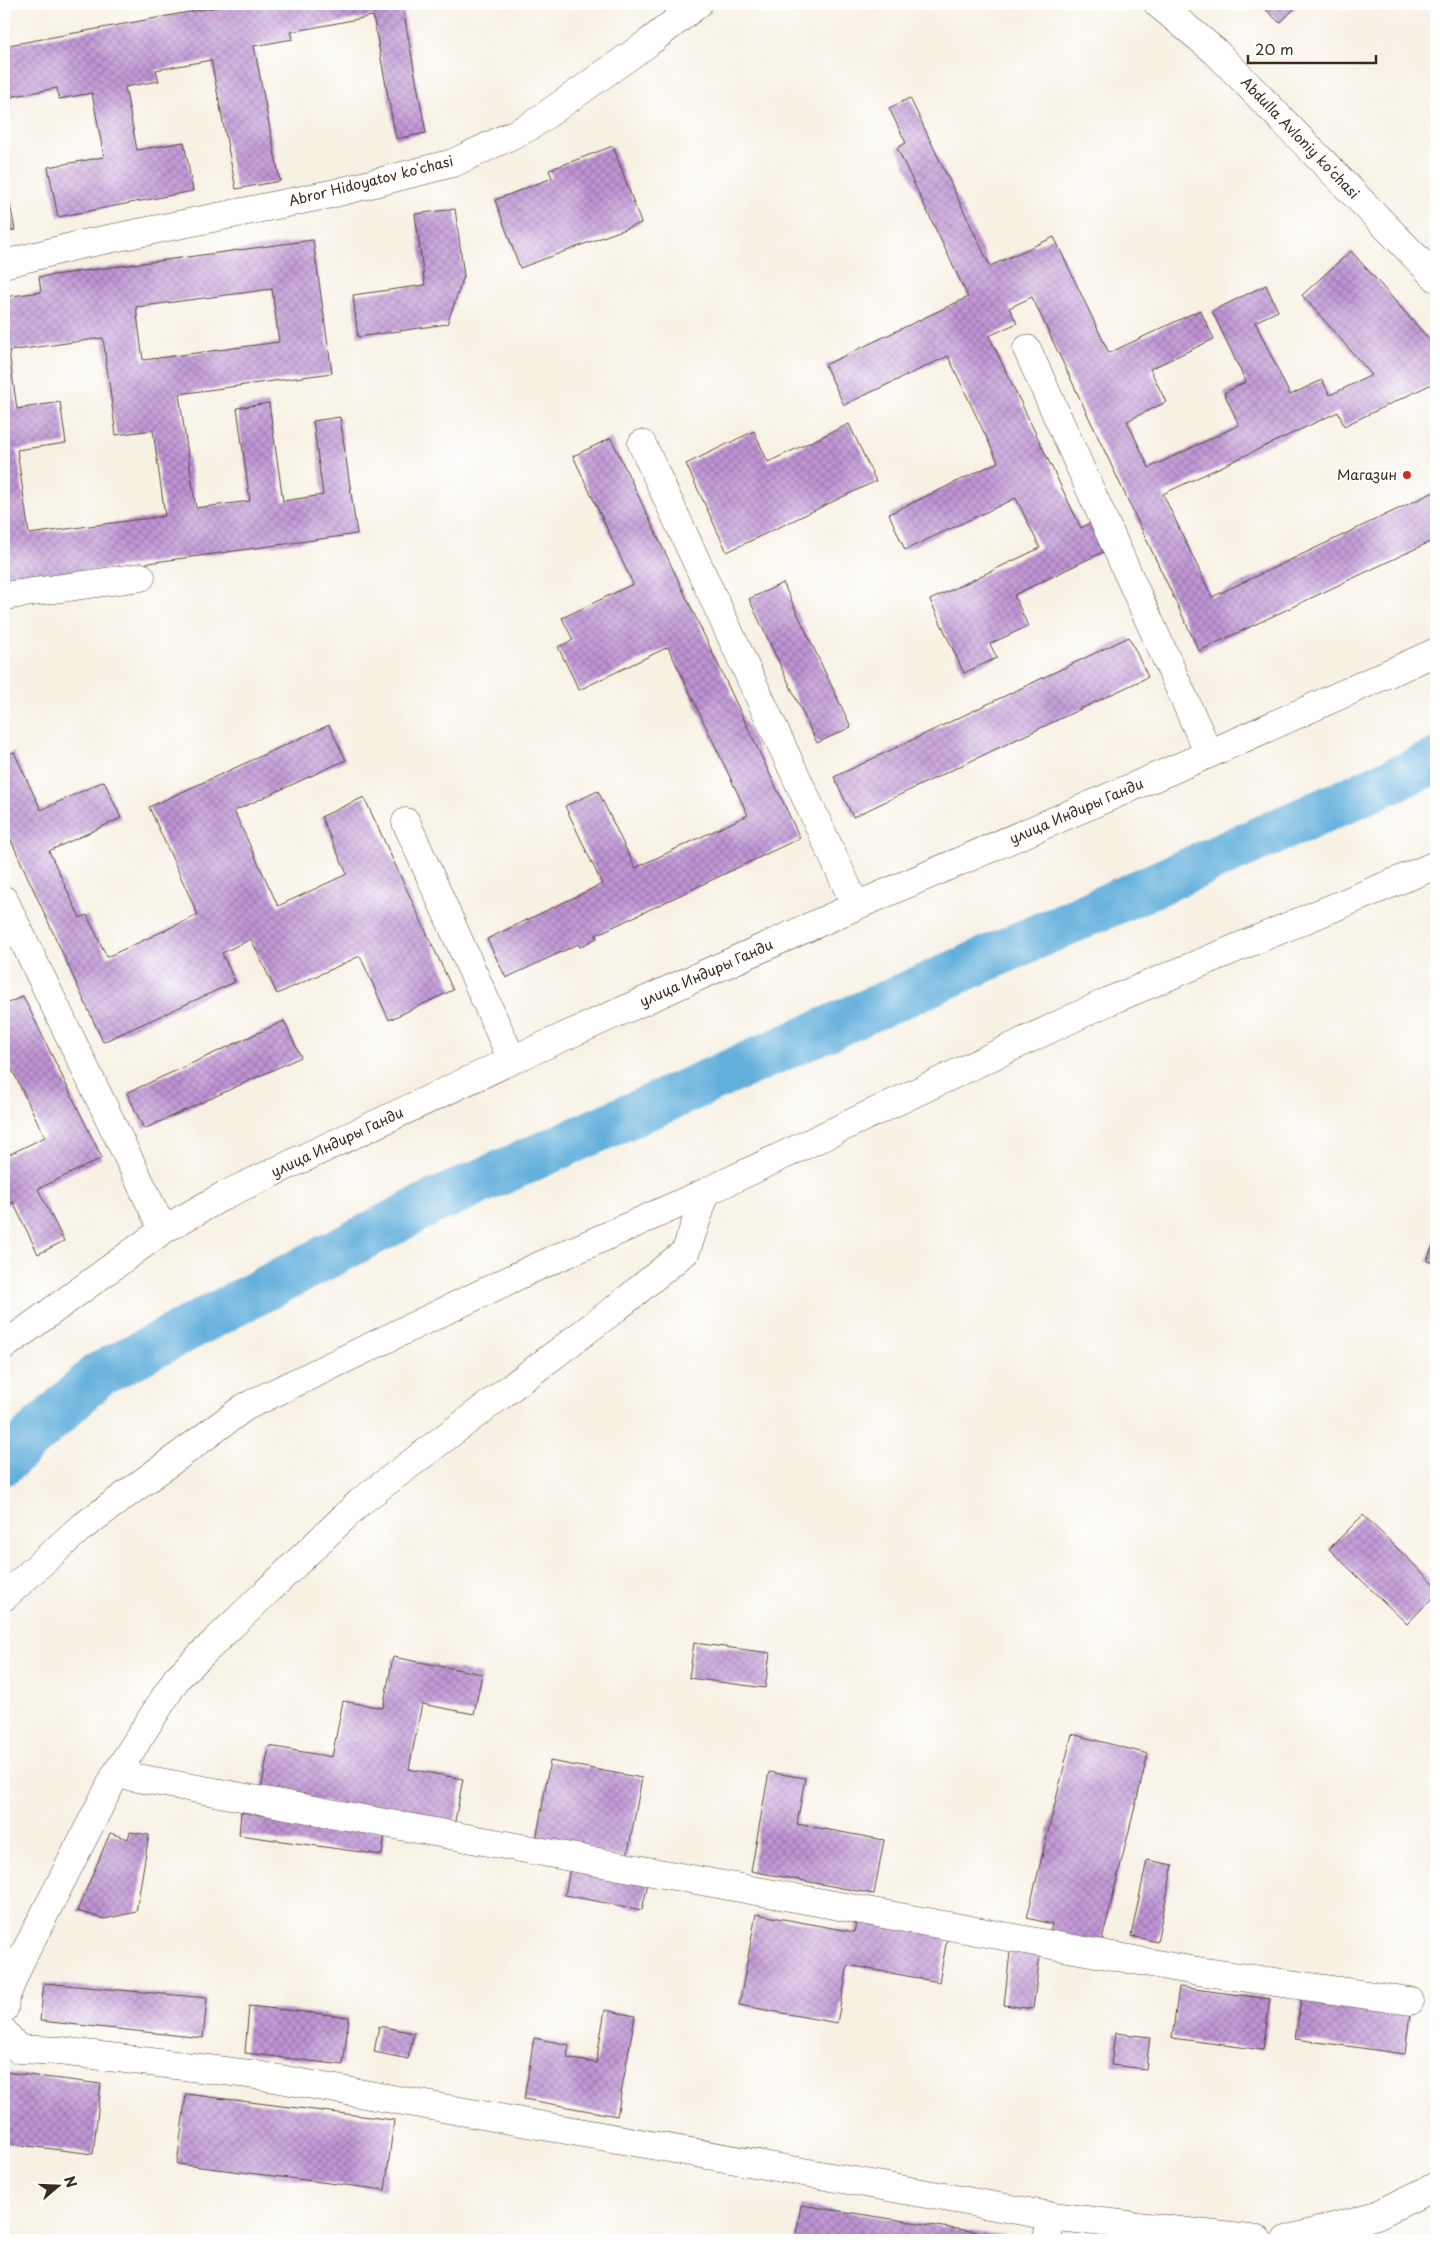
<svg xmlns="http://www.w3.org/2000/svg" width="1440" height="2244" font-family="'Playpen Sans',sans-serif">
<defs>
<pattern id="building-cross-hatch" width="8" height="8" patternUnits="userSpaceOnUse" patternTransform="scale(1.25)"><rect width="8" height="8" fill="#bf94d5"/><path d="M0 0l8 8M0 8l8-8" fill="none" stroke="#9c79ac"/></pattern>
</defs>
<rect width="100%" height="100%" fill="#fff"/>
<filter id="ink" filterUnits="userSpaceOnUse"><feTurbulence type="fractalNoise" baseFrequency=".02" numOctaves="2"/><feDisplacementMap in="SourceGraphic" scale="10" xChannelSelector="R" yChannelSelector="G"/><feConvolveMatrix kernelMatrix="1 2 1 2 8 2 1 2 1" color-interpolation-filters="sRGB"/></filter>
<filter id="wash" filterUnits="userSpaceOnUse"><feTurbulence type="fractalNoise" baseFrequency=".0096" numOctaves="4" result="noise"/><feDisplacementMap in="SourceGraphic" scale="20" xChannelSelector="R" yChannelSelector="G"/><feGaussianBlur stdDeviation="1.12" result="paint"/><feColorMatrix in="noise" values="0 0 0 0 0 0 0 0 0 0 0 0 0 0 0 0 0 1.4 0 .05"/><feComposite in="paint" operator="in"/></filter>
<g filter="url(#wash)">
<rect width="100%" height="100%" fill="#f7f1e3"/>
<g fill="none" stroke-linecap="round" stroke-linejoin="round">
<path stroke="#62afdb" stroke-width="45" d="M4,1463L98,1375L425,1206L1436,761"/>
</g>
<g id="blocks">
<g fill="url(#building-cross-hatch)" fill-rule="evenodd">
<path d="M233,4H402L426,133L396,139L373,16L291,32L293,39L254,46L280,181L236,189L211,60L156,70L159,81L125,87L137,150L184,142L193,191L58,217L48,167L104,157L92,93L59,99L57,88L4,98V46Z"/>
<path d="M1260,4H1299L1280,23Z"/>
<path d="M910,98L990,266L1054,237L1109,353L1200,310L1214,339L1150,369L1166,402L1127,421L1149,468L1239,425L1224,393L1246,382L1212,311L1266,285L1278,311L1255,322L1290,395L1322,380L1330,395L1372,375L1302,295L1351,251L1434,345L1436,349V382L1344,426L1338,412L1163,494L1212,597L1436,491V539L1199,651L1032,297L1009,308L1017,323L989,336L1081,528L1090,523L1103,552L1014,595L1028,626L990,644L997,658L964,673L930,600L1040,548L1016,498L905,550L889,514L998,462L948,356L844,405L825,365L968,297L897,148L906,143L889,108Z"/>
<path d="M613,146L641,223L520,268L495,200L552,178L549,170Z"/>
<path d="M4,173L15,230L4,232Z"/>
<path d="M455,209L464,276L447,324L358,337L353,295L425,285L415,214Z"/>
<path d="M313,240L332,373L179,394L196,508L250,501L237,408L269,403L283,501L323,495L313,421L340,417L357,534L4,583V297L41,292L39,277ZM272,289L279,342L143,360L136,307ZM103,338L116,435L153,430L165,516L29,534L17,450L66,443L60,402L17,409L9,351Z"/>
<path d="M849,424L876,481L727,552L686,464L754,431L768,462Z"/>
<path d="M611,438L800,838L596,935L597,938L580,947L578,944L506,978L487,939L602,884L565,806L598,791L635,868L748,815L668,647L579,690L558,647L573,640L562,618L633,584L573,456Z"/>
<path d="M783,583L851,727L817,743L749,599Z"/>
<path d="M1129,637L1148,677L853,817L834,777Z"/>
<path d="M329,725L346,760L234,811L278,906L347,874L321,817L364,797L453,990L389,1020L360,956L277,994L251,939L222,953L235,982L103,1042L4,825V756L14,752L41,810L104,781L121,818L49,851L80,918L87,915L107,957L198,915L149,807Z"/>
<path d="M23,996L102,1158L38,1189L64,1241L38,1254L13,1202L4,1206V1157L45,1137L4,1053V1005Z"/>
<path d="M284,1021L301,1057L144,1129L127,1093Z"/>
<path d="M1436,1237V1264L1427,1261Z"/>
<path d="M1363,1515L1436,1586V1594L1407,1624L1329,1549Z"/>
<path d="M694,1643L770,1653L765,1688L689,1678Z"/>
<path d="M393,1657L482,1674L474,1714L422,1704L409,1769L463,1779L454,1826L261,1790L269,1746L332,1757L343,1701L383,1708Z"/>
<path d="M1072,1734L1148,1754L1100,1948L1049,1935L1052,1924L1027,1918Z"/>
<path d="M550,1761L642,1778L627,1858L536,1841Z"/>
<path d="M769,1772L805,1778L797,1824L884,1840L874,1894L751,1871Z"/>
<path d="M241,1812L385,1832L382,1855L239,1835Z"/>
<path d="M130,1832L149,1835L136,1912L104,1919L77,1911L110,1833L128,1839Z"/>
<path d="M1147,1860L1173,1865L1157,1942L1131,1936Z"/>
<path d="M570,1868L648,1883L642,1910L565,1895Z"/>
<path d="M756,1914L854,1932L857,1918L948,1934L939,1982L848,1965L837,2023L739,2005Z"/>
<path d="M1011,1944L1041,1948L1033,2009L1004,2005Z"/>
<path d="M44,1983L207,1998L203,2038L40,2021Z"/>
<path d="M1179,1987L1270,1999L1263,2050L1172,2038Z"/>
<path d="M1301,1999L1410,2013L1405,2054L1295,2039Z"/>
<path d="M249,2006L349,2017L343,2065L245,2053Z"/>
<path d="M605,2010L635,2016L617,2116L524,2099L534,2038L569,2045L567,2058L596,2063Z"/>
<path d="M379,2026L414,2033L408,2059L374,2052Z"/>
<path d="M1115,2033L1150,2037L1146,2069L1111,2065Z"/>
<path d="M4,2072L101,2084L93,2154L4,2143Z"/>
<path d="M186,2094L394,2120L385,2190L177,2164Z"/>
<path d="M801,2205L1015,2238V2240H795Z"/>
</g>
</g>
</g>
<g filter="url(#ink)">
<use href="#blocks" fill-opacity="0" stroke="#57483c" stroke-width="1"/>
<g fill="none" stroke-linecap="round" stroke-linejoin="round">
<defs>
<g id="minor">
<path d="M1158,4L1216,52L1436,278"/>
<path d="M4,264L79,245L331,194L453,163L529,127L648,43L698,4"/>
<path d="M1027,349L1209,754"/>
<path d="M642,444L856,906"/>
<path d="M4,596L141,577"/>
<path d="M406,822L512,1060"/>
<path d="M4,900L163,1230"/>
<path id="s1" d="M4,1346L163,1230L225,1195L512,1060L856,906L1209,754L1436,652"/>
<path d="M4,1597L78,1530L245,1407L530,1270L706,1192L1109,1001L1436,865"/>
<path d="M116,1774L1184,1969L1410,2001"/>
<path d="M4,2009L5,1999L19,1964L116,1774L177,1678L360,1502L615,1309L686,1251L706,1192"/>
<path d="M4,2032L18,2049L60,2051L257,2075L1051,2216L1258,2240"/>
<path d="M1047,2240L1051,2216"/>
<path d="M1286,2240L1377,2215L1436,2186"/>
</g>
</defs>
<use href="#minor" stroke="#57483c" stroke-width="29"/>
<use href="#minor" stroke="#fff" stroke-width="28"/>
</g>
</g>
<circle fill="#c8321e" stroke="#fff" stroke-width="2" cx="1407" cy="475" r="5"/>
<g text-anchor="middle" stroke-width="4" stroke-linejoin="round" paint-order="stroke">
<g font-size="14" fill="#3b2a1e" stroke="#fff">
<text transform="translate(1300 138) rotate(46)" y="5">Abdulla Avloniy koʻchasi</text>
<text transform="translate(371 181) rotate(-14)" y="5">Abror Hidoyatov koʻchasi</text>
<text dy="5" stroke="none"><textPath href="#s1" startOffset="1202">улица Индиры Ганди</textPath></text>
<text dy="5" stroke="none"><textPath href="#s1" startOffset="798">улица Индиры Ганди</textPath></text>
<text dy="5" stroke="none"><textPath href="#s1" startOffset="392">улица Индиры Ганди</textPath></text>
</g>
<g font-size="14" fill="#3b2a1e" stroke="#fff" text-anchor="end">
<text x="1397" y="480">Магазин</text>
</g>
</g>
<rect width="1440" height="2244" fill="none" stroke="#fff" stroke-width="20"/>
<g transform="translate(58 2186) rotate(71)" stroke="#ffffff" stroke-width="4" paint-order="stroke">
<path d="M0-4L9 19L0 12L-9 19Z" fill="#3b2a1e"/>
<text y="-8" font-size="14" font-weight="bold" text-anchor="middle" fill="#3b2a1e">N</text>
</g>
<path d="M1248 55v8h128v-8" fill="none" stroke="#3b2a1e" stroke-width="2.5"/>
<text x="1255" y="55" font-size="15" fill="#3b2a1e" stroke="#ffffff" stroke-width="4" paint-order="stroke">20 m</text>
</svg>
